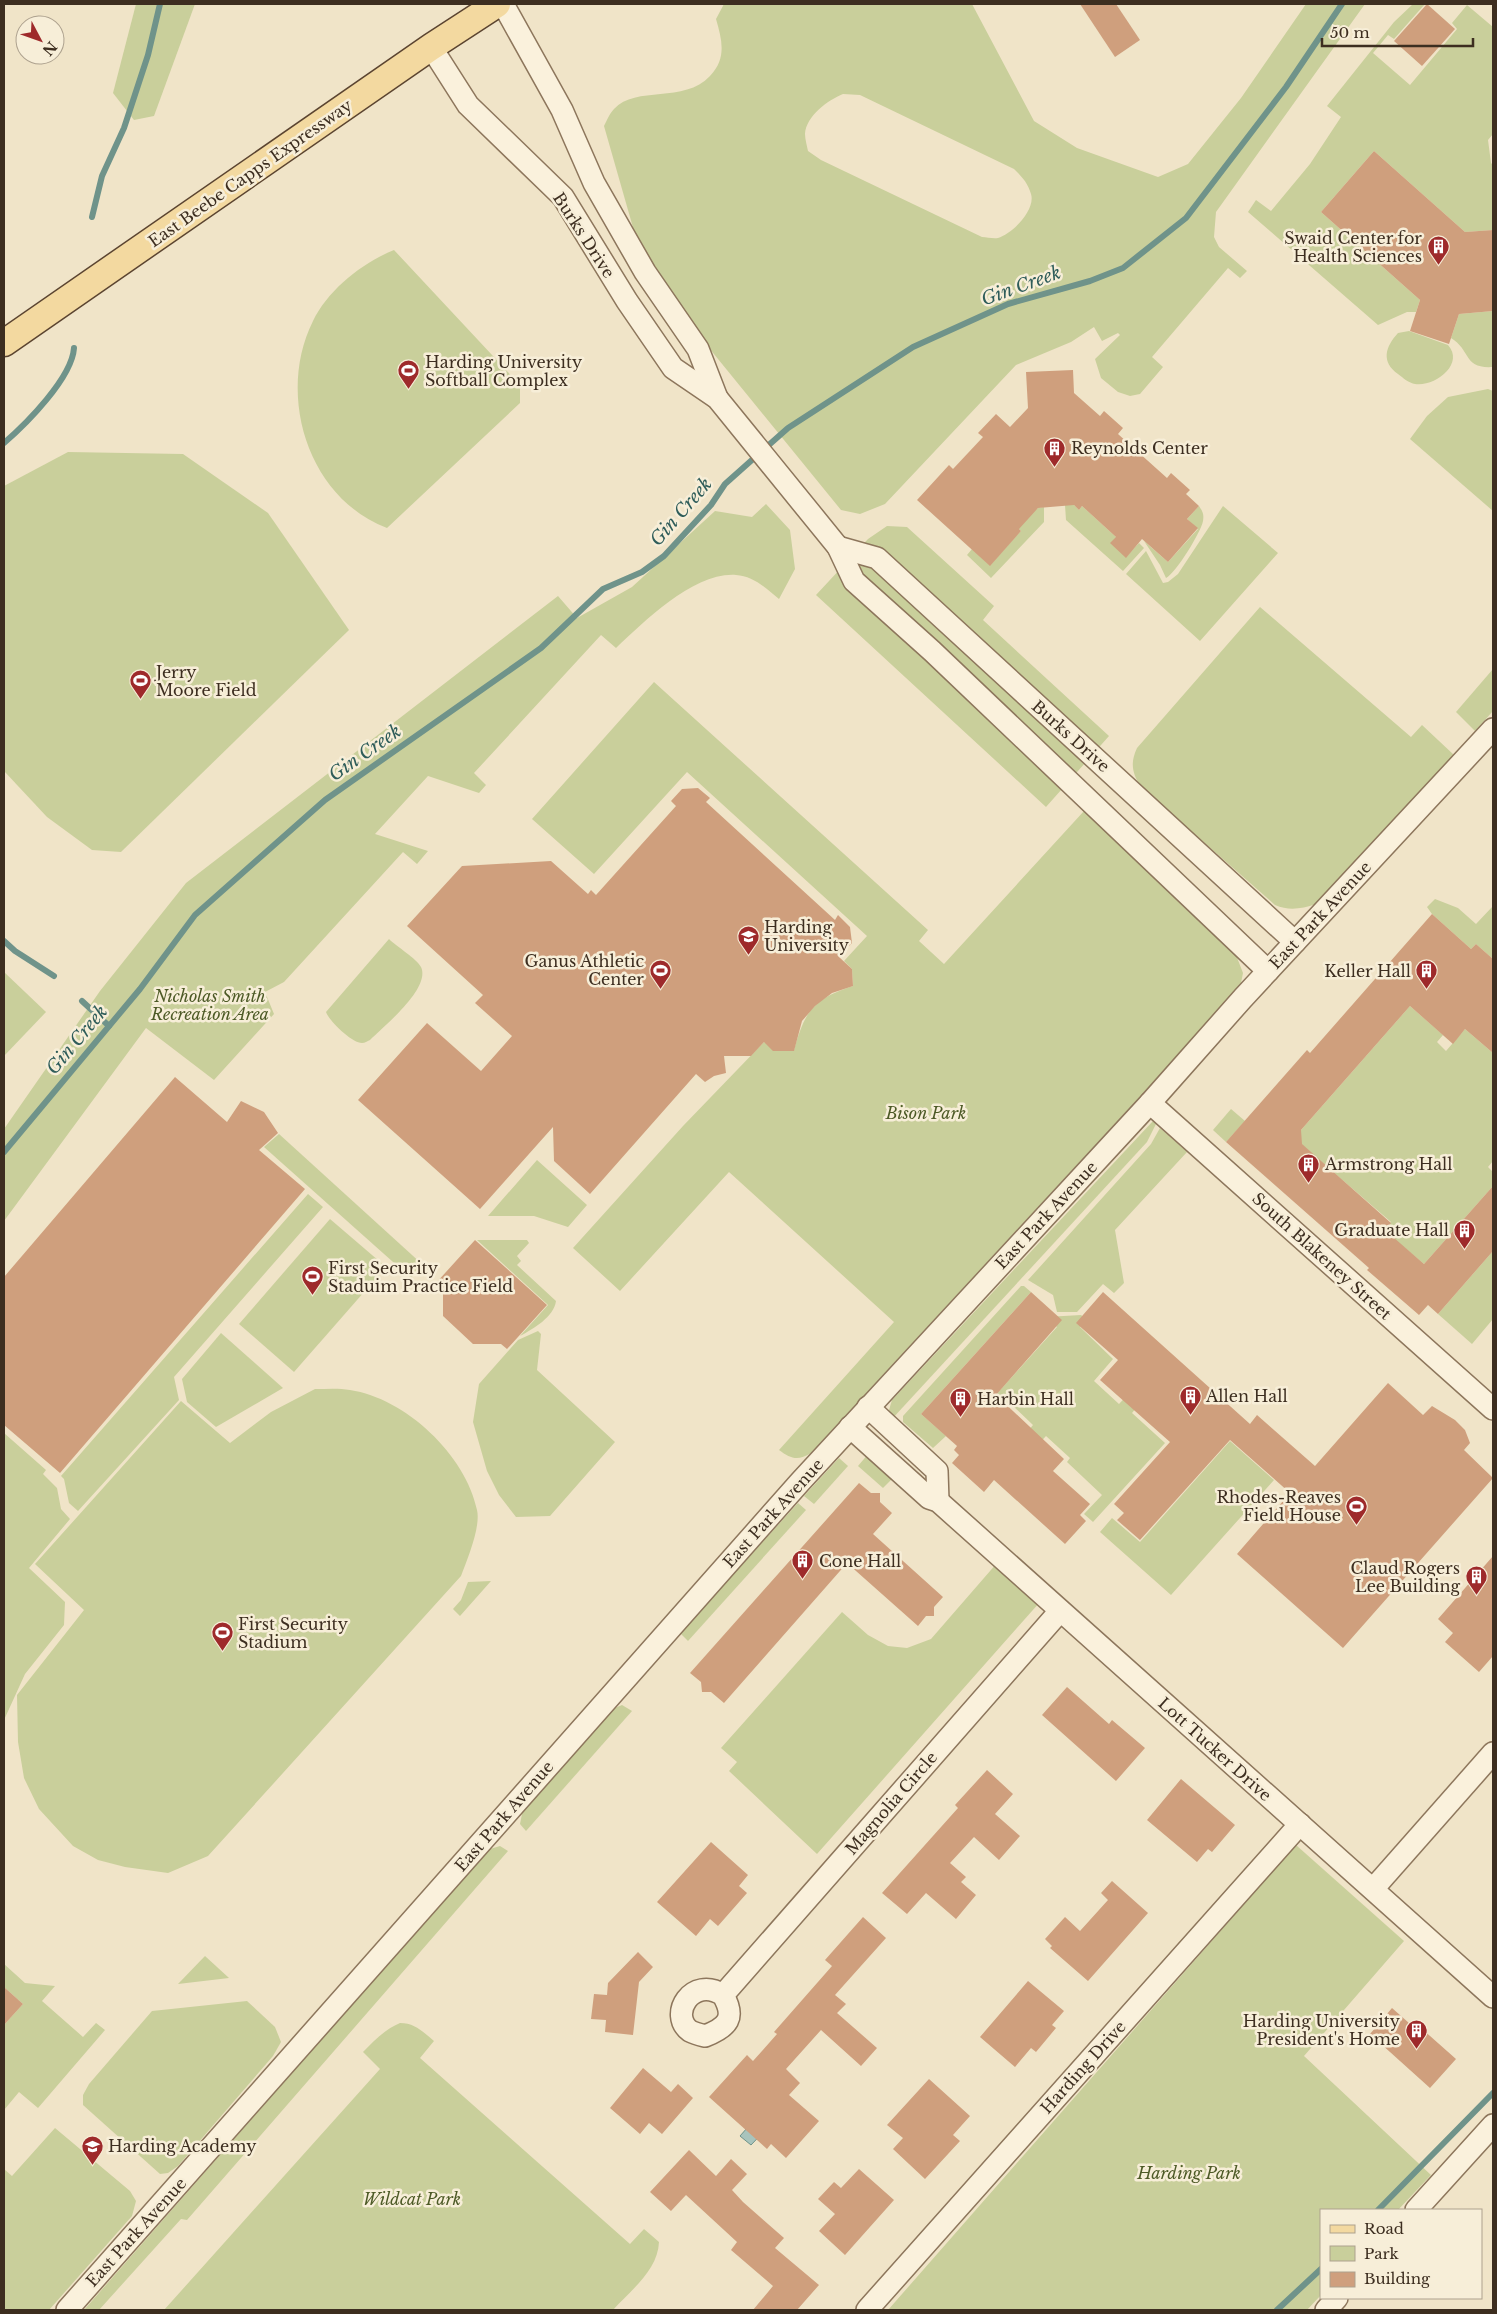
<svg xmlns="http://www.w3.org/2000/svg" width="1497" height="2314" font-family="'Libre Baskerville',serif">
<rect width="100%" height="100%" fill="#f0e4c8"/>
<g fill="#c9cf9b" fill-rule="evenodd">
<path d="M136,4H195L154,116L134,120L113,93Z"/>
<path d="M724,4H972L1034,121L1077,148L1158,177L1188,164L1241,98L1306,4H1365L1216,212L1214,237L1219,247L1247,271L1240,278L1228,268L1152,357L1163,367L1140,394L1130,396L1118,392L1101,378L1095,359L1120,335L1118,333L1102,341L1094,327L1071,342L1016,365L885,504L860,514L841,510L705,343L636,238L604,126C607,120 610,113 614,109C636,85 684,104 710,76C727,58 722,40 716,19ZM843,94L860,95L1014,169C1022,177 1028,183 1031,194C1036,210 1012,234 998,238C993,239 987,237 982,237L821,160L808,151C807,146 805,139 805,134C806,116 828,100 843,94Z"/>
<path d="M1413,4H1425L1394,39L1388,35L1373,53L1410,85L1457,29L1452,23L1467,5L1493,27V134L1488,140L1491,163L1493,165V230L1465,232L1374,151L1321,212L1420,300L1416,312H1407L1378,325L1248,212L1256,200L1271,211L1310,164L1341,117L1327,106L1394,22Z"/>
<path d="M394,250L520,385V403L387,528C308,498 276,395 313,321C328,290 362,263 394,250Z"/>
<path d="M1493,311V367C1463,369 1471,350 1451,338L1459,314Z"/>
<path d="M1409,331L1448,345C1465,364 1435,387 1415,384C1409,383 1403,378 1398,374C1381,362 1385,347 1398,333Z"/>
<path d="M1488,389L1493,391V511L1410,439L1427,416L1448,397Z"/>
<path d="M68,452L183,454L268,513L349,630L121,852L92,850L47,817L4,771V486Z"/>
<path d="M766,504L790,530L795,569L779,599C766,588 753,576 736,575C694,572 645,621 616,648L601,635L474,773L486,785L479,793L428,776L375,834L428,851L417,864L403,852L284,982L265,992L274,1014L214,1080L146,1028L4,1221V1129L100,991L186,883L558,596L577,618L632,587L715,511L752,517Z"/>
<path d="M1065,505H1074L1079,510L1082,506L1116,537L1126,557L1139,543L1144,548L1123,571L1066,520Z"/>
<path d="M1199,506C1203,512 1204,514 1203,521C1201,532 1176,573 1166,578L1160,565L1144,541L1168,562L1198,529L1187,519Z"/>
<path d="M1223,506L1278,553L1200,641L1126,574L1146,551L1163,583L1168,582L1178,574Z"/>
<path d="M1044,507V522L991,578L967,555L972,549L990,565L1021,531L1016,526L1038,508Z"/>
<path d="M887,526L907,527L994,606L983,620L1109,736L1046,807L816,595L868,539Z"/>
<path d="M1260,607L1411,737L1422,725L1454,755L1316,904C1301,909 1289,911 1275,905L1141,787C1132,773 1130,763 1137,748Z"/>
<path d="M1493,669V711L1475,731L1456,712Z"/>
<path d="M654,682L928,930L919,941L944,964L1084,811L1231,942L1243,973L1240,988L1230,999L811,1453C798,1461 791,1459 779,1450L894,1322L729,1172L620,1291L573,1248L683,1126L764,1042L794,1050C805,1011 813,999 853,986L852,969L844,961L867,936L687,772L594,874L532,819Z"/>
<path d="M1435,899L1458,908L1476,924L1493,906V959L1476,944L1471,949L1432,914L1427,907Z"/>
<path d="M389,939C396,946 417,959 421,967C431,988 384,1026 370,1040C367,1041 365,1043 362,1043C352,1043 329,1021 326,1012Z"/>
<path d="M4,972L46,1012L4,1056Z"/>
<path d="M1410,1006L1443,1035L1437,1042L1446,1051L1465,1029L1493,1053V1161L1488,1167L1493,1172V1186L1424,1264L1405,1248L1381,1234L1391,1222L1294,1138Z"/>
<path d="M1231,1109L1245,1121L1226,1142L1213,1130Z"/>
<path d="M1153,1121L1156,1124L1147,1142L892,1419L889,1410L892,1400Z"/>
<path d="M1160,1128L1187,1152L1115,1230L1124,1283L1114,1293L1103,1284L1077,1312H1057L1053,1295L1028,1280L1151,1144Z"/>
<path d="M279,1134L423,1265L411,1278L264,1147Z"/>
<path d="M537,1160L587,1205L568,1227L534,1216H488Z"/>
<path d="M308,1194L323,1207L174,1377L179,1400L78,1511L69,1503L64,1479L61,1476Z"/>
<path d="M330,1219L386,1267L294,1372L239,1324Z"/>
<path d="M477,1240H527L529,1243L517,1256L521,1261L517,1265L556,1301C554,1317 533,1329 520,1336L548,1305Z"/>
<path d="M1493,1251V1319L1472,1344L1438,1314Z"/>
<path d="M1021,1286H1024L1031,1292L921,1414L946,1436L933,1448L903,1422V1416Z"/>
<path d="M1081,1315L1086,1319L1080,1327L1113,1359L1094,1381L1119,1404L1137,1385L1147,1395L1132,1413L1165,1443L1093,1522L1084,1514L1102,1495L1067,1462L1070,1458L1046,1436L1034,1449L1022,1438L1033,1425L1012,1405L998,1421L984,1408L1057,1327L1046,1317Z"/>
<path d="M538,1331L541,1334L537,1370L615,1442L550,1516L516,1517L499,1495L487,1471L473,1422L479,1384L518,1340Z"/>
<path d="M221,1333L283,1388L216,1427L187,1402L182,1379Z"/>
<path d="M315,1389C327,1389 339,1388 350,1390C405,1398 466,1455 477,1510C481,1527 467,1560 461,1576L208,1856L168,1873L125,1867L98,1860L73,1846L39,1809L24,1778L18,1742L17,1695L84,1610L35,1564L181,1401L230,1443L271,1412Z"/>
<path d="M4,1433L46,1470L43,1474L57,1488L61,1509L70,1519L29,1568L65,1602L64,1625L25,1674L4,1720Z"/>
<path d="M1230,1441L1274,1480L1171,1595L1100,1532L1112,1518L1140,1542Z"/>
<path d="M869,1453L895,1476L883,1488L858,1466Z"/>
<path d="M839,1458L848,1466L814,1504L804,1496Z"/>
<path d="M798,1503L806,1510L688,1641L680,1633Z"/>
<path d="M997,1563L1040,1602L817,1854L729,1771L737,1762L721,1748L842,1612L868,1635L888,1646L907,1648L931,1639Z"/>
<path d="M491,1581L460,1616L453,1609L461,1600L468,1582Z"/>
<path d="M622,1705L632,1711L526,1831L520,1824L523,1809L610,1710Z"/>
<path d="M1296,1845L1404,1941L1304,2056L1431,2175L1398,2210H1321V2295L1307,2310H888Z"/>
<path d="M500,1846L508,1851L187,2220L181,2219L99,2310H84L485,1853L490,1849Z"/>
<path d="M205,1956L229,1978L178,1984Z"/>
<path d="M4,1964L25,1983L55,1986L42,2001L83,2037L96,2023L105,2030L38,2108L19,2092L4,2110V2025L23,2004L4,1987Z"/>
<path d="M247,2001L275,2027L281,2042L273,2056L178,2166L168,2173L160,2174L83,2105V2095L89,2084L152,2011Z"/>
<path d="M400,2023C415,2023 423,2032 434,2041L420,2058L630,2244L644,2229L659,2242C658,2270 631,2290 613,2310H164L380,2069L363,2052C375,2040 384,2030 400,2023Z"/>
<path d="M55,2128L130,2191L136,2201L132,2216L49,2310H4V2169L12,2176Z"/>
</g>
<path fill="#a9c4bc" stroke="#6f938a" d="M755,2119L771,2124L751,2145L740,2136Z"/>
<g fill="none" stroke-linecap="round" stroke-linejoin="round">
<g stroke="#6f938a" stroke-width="6">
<path d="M92,217L102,176L124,128L148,55L160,4"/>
<path d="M4,443C26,424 72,378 74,348"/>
<path d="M4,941L15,951L54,976"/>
<path d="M82,1001L109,1026"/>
<path d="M4,1152L140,989L195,915L325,800L541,648L603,589L642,572L664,556L711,505L725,484L788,428L913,347L1008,304L1090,281L1123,268L1186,218L1286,87L1342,4"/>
<path d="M1378,2210L1493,2093"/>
<path d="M1277,2310L1321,2269"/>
</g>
</g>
<g fill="#cf9f7d">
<path d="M1080,4H1116L1140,40L1115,57Z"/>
<path d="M1427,4L1455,29L1422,66L1394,41Z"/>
<path d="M1374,151L1465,232L1493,230V311L1459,314L1449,344L1410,331L1420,300L1321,212Z"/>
<path d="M1073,370L1074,393L1100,416L1104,411L1123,428L1118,434L1167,478L1171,473L1190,490L1186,494L1199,506L1187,519L1198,528L1168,562L1142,539L1126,558L1110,543L1116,537L1082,506L1079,510L1074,505L1038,508L1019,529L1021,531L990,566L917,500L949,465L953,469L983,437L978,433L996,414L1010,427L1028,408L1026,372Z"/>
<path d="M698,788L710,798L706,802L835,920L838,915L850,927L852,943L839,957L852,969L853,986L832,993L815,1006L802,1021L794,1051H773L764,1042L751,1056H724L726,1073L714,1076L705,1082L696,1074L590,1194L554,1161L553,1127L480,1209L358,1100L427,1023L481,1071L512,1036L475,1003L483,995L407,926L462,866L551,861L588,894L591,890L596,895L676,806L671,801L682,789Z"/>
<path d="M1432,914L1471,949L1476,944L1493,959V1053L1465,1029L1453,1044L1410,1006L1301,1130L1302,1144L1391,1223L1385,1230L1424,1264L1493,1186V1251L1438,1314L1428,1305L1419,1315L1367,1270L1369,1268L1226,1142L1307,1050L1310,1053Z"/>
<path d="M175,1077L227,1122L241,1101L264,1112L278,1133L259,1150L305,1189L60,1473L4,1425V1277Z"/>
<path d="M475,1240L547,1305L507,1349L501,1344H473L443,1316V1290L436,1283Z"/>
<path d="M1031,1292L1062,1320L996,1395L1064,1459L1053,1471L1090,1504L1080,1515L1086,1521L1065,1544L994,1480L984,1492L952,1463L959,1455L954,1450L957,1446L921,1414Z"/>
<path d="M1103,1292L1250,1424L1257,1415L1315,1466L1388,1383L1423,1415L1432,1406L1455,1420L1465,1430L1470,1443L1464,1450L1493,1478L1343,1648L1237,1554L1290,1493L1230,1440L1140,1540L1117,1520L1124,1513L1114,1504L1170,1442L1100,1380L1118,1360L1076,1323Z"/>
<path d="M859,1483L871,1493H880V1502L892,1513L873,1534L943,1597L934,1607V1616H926L918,1626L847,1563L724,1703L711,1692H702L701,1682L690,1673Z"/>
<path d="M1493,1556V1656L1479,1672L1445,1642L1453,1633L1438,1619Z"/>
<path d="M1067,1687L1109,1724L1112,1720L1145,1748L1116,1781L1042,1715Z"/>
<path d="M987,1770L1013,1794L995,1814L1020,1836L999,1860L974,1837L950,1863L966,1877L961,1882L976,1895L956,1919L926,1893L907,1914L882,1893L958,1808L955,1805Z"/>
<path d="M1181,1779L1235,1825L1212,1852L1208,1849L1197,1862L1147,1820Z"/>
<path d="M711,1842L748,1875L739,1886L747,1893L718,1926L710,1919L696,1936L657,1902Z"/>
<path d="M1112,1881L1148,1913L1088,1981L1050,1948L1052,1946L1045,1939L1065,1917L1080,1931L1108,1900L1101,1893Z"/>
<path d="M863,1917L886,1938L835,1995L846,2004L837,2013L877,2048L861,2066L821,2030L786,2069L800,2083L789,2095L819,2121L786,2158L771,2144L767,2149L709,2097L747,2055L753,2061L777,2034L774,2032L832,1966L825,1960Z"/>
<path d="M638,1952L653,1967L639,1982L633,2035L605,2032L606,2020L591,2019L594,1994L607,1995L608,1983Z"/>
<path d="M1028,1981L1064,2011L1052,2025L1056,2028L1036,2052L1031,2048L1015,2067L980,2037Z"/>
<path d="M4,1987L23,2004L4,2025Z"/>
<path d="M1392,2008L1418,2031L1421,2028L1456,2059L1430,2088L1370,2034Z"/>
<path d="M643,2068L671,2092L678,2084L693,2098L662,2134L649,2123L640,2134L610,2108Z"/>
<path d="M929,2079L970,2116L953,2135L960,2141L925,2179L893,2149L903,2138L887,2125Z"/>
<path d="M689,2150L716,2176L731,2159L747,2174L732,2190L743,2202L784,2238L775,2248L819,2285L797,2310H753L773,2286L731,2250L737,2242L686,2195L671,2211L650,2192Z"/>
<path d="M859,2169L894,2200L845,2255L819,2231L835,2214L818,2199L834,2182L841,2188Z"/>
</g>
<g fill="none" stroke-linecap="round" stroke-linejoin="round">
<defs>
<g id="minor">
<path d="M503,4L562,110L594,183L645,272L698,349L717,398"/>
<path d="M431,47L468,105L563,197L627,301L673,368L717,398L838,547L854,581L932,651L1268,971"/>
<path d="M838,547L877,558L1295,942"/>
<path d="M1150,1103L1493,1409"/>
<path d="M868,1407L937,1471L938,1501"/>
<path d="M850,1427L929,1498L938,1501L1493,1997"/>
<path d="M1373,1889L1493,1753"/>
<path d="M723,1995C692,1975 668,2015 690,2031C694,2033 701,2035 705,2036C728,2027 736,2018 723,1995L1060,1611"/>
<path d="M1416,2210L1493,2125"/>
<path d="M67,2310L800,1482L1150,1103L1243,998L1493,729"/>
<path d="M867,2310L1300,1824"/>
<path d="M1326,2310L1337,2298"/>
</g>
<path id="major" d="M4,343L431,47L497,4"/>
</defs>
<use href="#minor" stroke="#8d765c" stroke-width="24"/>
<use href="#major" stroke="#5b4430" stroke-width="29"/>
<use href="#minor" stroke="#faf1dc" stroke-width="21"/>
<use href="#major" stroke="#f3d9a0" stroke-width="26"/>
</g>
<defs>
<symbol id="building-pin" viewBox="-11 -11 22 30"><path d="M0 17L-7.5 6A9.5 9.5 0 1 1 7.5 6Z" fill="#9e2a2b" stroke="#f7eed8"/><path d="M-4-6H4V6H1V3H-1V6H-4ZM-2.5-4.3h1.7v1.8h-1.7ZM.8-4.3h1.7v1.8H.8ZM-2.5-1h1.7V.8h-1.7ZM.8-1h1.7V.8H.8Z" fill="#fff"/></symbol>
<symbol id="stadium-pin" viewBox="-11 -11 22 30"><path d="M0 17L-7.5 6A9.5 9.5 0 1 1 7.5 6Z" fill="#9e2a2b" stroke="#f7eed8"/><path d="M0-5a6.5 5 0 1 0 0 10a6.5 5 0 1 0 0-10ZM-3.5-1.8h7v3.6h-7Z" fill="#fff"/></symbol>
<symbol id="university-pin" viewBox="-11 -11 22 30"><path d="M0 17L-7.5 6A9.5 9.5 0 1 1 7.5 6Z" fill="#9e2a2b" stroke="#f7eed8"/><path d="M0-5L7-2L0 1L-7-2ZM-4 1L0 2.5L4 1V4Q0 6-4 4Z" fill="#fff"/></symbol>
<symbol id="school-pin" viewBox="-11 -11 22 30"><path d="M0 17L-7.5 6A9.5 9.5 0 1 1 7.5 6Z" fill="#9e2a2b" stroke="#f7eed8"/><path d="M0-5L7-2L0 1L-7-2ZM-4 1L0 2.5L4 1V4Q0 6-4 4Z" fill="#fff"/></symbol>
</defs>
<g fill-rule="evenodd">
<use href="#building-pin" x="1426" y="234" width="25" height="34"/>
<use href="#stadium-pin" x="396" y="358" width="25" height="34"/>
<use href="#building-pin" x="1042" y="436" width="25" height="34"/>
<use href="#stadium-pin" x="128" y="668" width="25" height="34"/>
<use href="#university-pin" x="736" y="924" width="25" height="34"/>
<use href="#stadium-pin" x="648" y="958" width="25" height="34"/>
<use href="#building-pin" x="1414" y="958" width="25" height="34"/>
<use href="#building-pin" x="1296" y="1152" width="25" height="34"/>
<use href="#building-pin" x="1452" y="1218" width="25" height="34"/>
<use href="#stadium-pin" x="300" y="1264" width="25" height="34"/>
<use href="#building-pin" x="1178" y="1384" width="25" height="34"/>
<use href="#building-pin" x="948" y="1386" width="25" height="34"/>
<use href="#stadium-pin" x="1344" y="1494" width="25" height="34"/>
<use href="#building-pin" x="790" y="1548" width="25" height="34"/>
<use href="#building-pin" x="1464" y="1564" width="25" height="34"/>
<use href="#stadium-pin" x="210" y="1620" width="25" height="34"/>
<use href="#building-pin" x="1404" y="2018" width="25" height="34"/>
<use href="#school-pin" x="80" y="2134" width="25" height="34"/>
</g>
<g text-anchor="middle" stroke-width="5" stroke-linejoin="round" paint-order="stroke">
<g font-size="16" fill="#3d2e20" stroke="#f7eed8">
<text transform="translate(250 173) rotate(-35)" y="6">East Beebe Capps Expressway</text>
<text transform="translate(584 235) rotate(57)" y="6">Burks Drive</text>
<text transform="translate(1071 736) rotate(42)" y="6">Burks Drive</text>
<text transform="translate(1320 915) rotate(-47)" y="6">East Park Avenue</text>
<text transform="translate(1046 1215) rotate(-47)" y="6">East Park Avenue</text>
<text transform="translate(1322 1256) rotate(42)" y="6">South Blakeney Street</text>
<text transform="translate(773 1513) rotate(-48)" y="6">East Park Avenue</text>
<text transform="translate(1215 1749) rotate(42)" y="6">Lott Tucker Drive</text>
<text transform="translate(891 1803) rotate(-49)" y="6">Magnolia Circle</text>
<text transform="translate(504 1816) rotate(-49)" y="6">East Park Avenue</text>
<text transform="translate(1083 2067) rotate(-48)" y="6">Harding Drive</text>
<text transform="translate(136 2232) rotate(-48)" y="6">East Park Avenue</text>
</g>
<g font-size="16" fill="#3d2e20" stroke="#f7eed8" text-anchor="start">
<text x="1422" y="244" text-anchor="end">Swaid Center for<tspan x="1422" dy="18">Health Sciences</tspan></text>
<text x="425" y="368">Harding University<tspan x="425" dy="18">Softball Complex</tspan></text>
<text x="1071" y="454">Reynolds Center</text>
<text x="156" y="678">Jerry<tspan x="156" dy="18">Moore Field</tspan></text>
<text x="764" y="933">Harding<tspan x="764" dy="18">University</tspan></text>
<text x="644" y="967" text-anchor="end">Ganus Athletic<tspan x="644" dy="18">Center</tspan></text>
<text x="1411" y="977" text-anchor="end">Keller Hall</text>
<text x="1325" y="1170">Armstrong Hall</text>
<text x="1449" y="1236" text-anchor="end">Graduate Hall</text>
<text x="328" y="1274">First Security<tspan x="328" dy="18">Staduim Practice Field</tspan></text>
<text x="1206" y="1402">Allen Hall</text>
<text x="977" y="1405">Harbin Hall</text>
<text x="1341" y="1503" text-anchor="end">Rhodes-Reaves<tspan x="1341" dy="18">Field House</tspan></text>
<text x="819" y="1567">Cone Hall</text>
<text x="1460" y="1574" text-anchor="end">Claud Rogers<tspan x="1460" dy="18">Lee Building</tspan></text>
<text x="238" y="1630">First Security<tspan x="238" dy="18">Stadium</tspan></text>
<text x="1400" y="2027" text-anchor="end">Harding University<tspan x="1400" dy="18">President's Home</tspan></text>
<text x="108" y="2152">Harding Academy</text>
</g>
<g font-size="16" font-style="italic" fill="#4d5a26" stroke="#f7eed8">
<text x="210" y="1002">Nicholas Smith<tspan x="210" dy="18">Recreation Area</tspan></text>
<text x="926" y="1119">Bison Park</text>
<text x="1189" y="2179">Harding Park</text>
<text x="412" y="2205">Wildcat Park</text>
</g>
<g font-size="18" font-style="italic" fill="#2f5d5a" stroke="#f7eed8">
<text transform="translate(1021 286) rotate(-20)" y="6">Gin Creek</text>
<text transform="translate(681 512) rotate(-49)" y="6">Gin Creek</text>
<text transform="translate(365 753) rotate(-35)" y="6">Gin Creek</text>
<text transform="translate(77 1040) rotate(-50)" y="6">Gin Creek</text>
</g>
</g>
<rect width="1497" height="2314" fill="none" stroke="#3d2e20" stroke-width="10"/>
<rect x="1320" y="2209" width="162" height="90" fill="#f7eed8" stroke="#ada18e"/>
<rect x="1330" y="2225" width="25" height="8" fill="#f3d9a0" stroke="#ada18e"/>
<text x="1364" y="2234" font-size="15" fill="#3d2e20">Road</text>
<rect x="1330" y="2246" width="25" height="15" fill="#c9cf9b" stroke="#ada18e"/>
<text x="1364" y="2259" font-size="15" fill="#3d2e20">Park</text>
<rect x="1330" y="2272" width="25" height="15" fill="#cf9f7d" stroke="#ada18e"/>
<text x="1364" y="2284" font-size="15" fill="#3d2e20">Building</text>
<g transform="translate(40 40) rotate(131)"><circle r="24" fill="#f7eed8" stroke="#ada18e"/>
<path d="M0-4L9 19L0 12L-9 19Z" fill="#9e2a2b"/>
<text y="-8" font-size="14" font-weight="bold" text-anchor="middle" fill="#3d2e20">N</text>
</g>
<path d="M1322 38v8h151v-8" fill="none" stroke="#3d2e20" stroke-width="2.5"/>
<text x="1330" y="38" font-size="15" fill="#3d2e20" stroke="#f7eed8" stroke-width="4" paint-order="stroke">50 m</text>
</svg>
